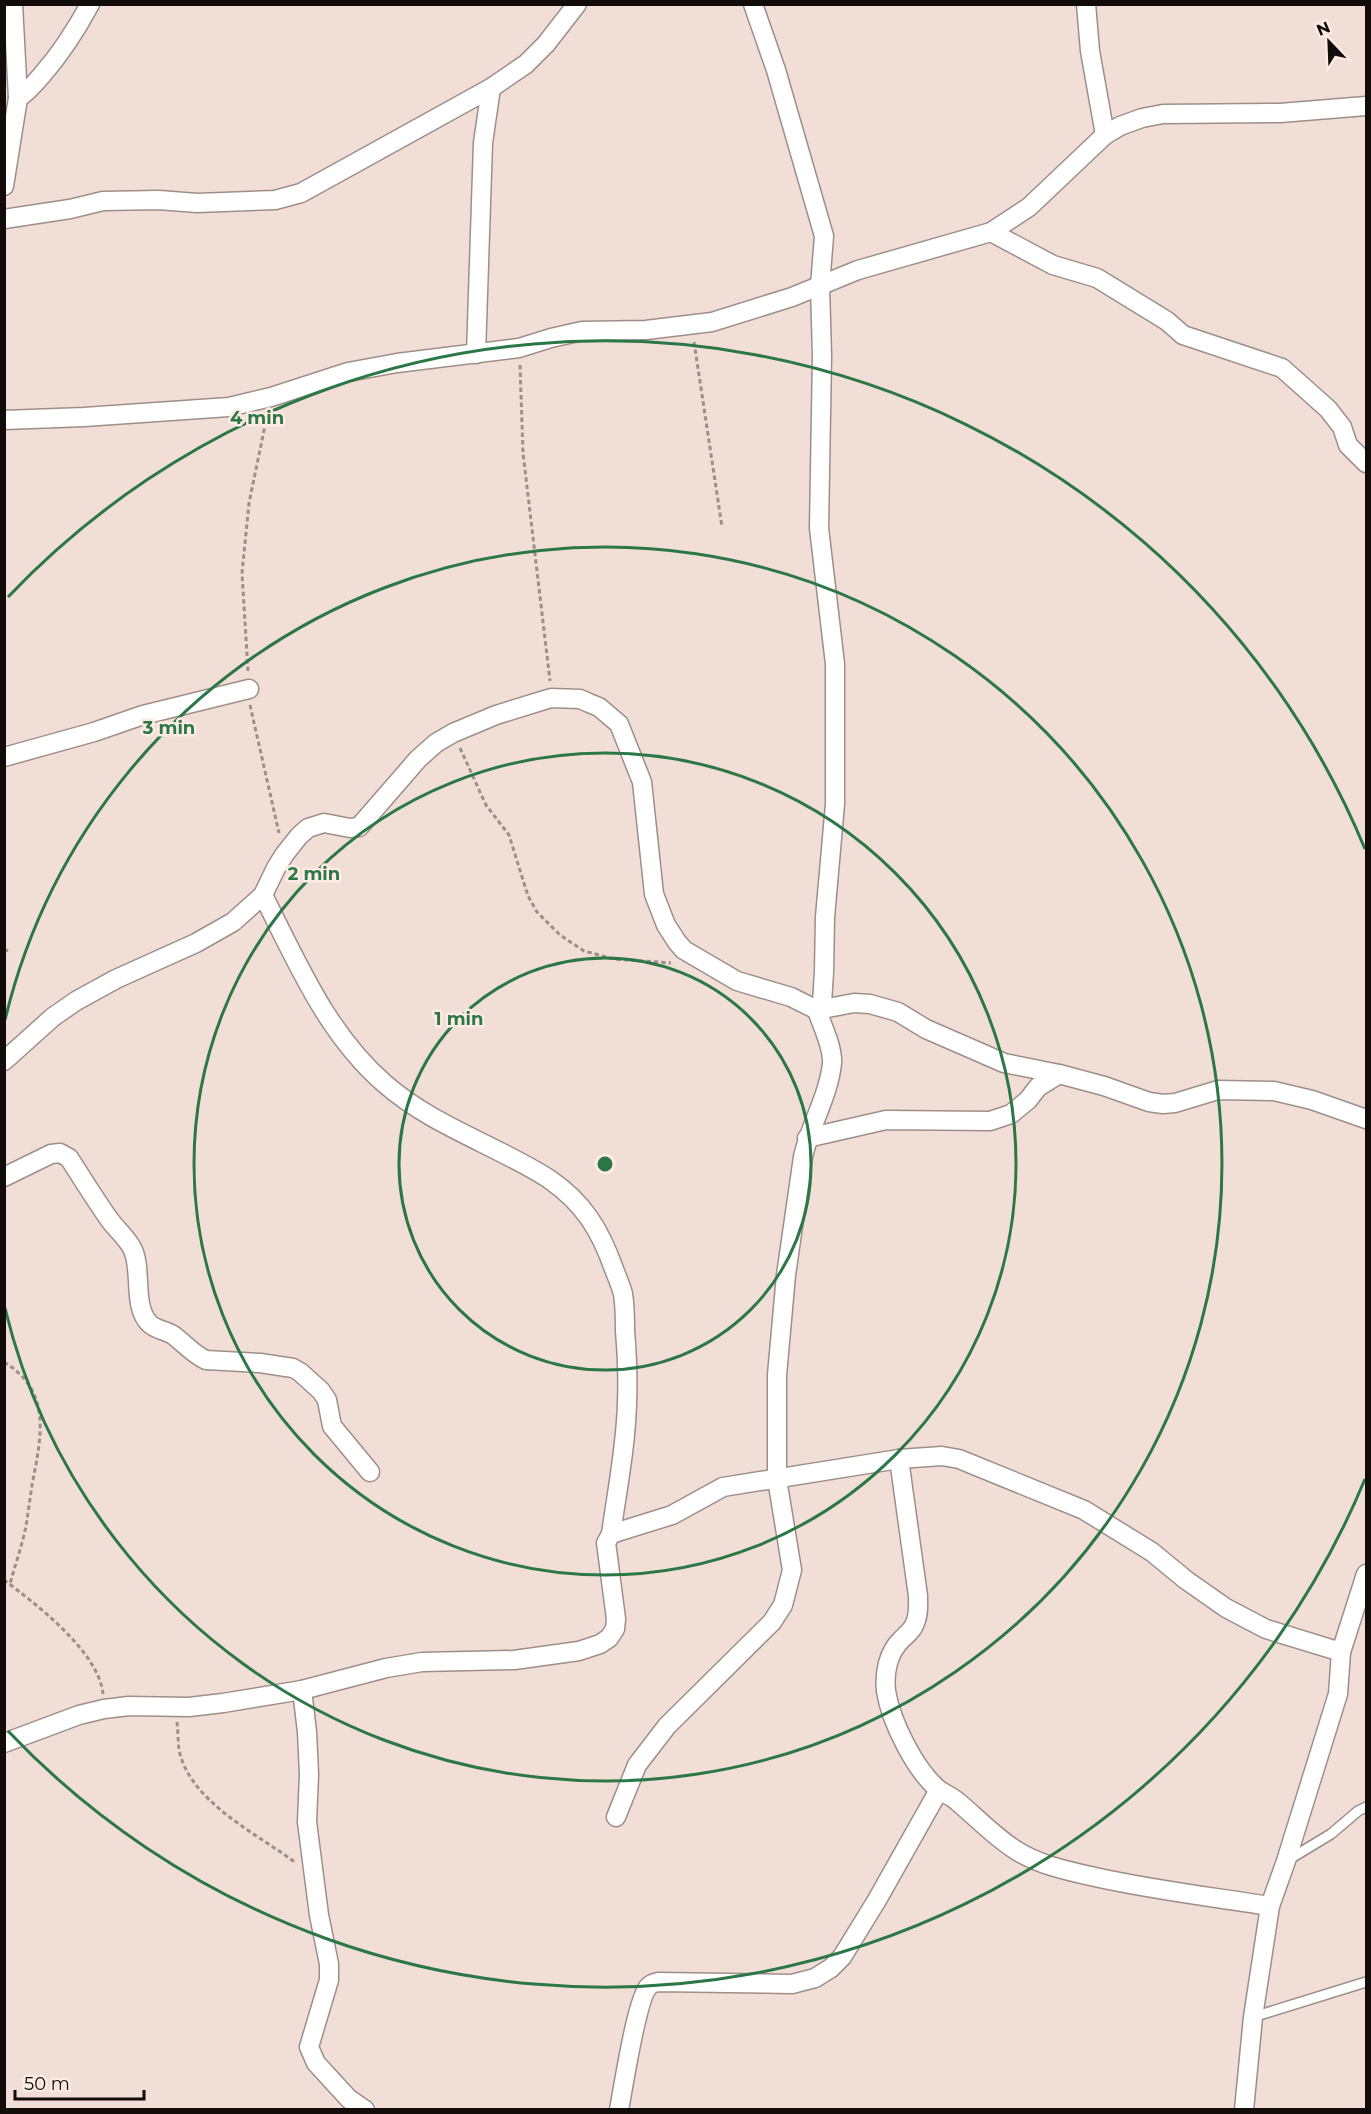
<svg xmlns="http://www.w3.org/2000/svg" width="1371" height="2114" font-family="Montserrat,sans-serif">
<rect width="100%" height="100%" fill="#f1ded7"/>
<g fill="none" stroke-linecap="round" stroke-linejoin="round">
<defs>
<g id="service">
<path d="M1288,1860L1331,1834L1358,1811L1366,1807"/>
<path d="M1253,2017L1366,1982"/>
</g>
<g id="minor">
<path d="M1086,4L1090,51L1105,135"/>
<path d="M18,98C28,92 34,84 42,75C62,52 75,32 90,4"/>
<path d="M4,186L18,98L13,4"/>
<path d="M4,219L70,209L103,201L159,200L197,203L275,200L301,193L491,88L526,64L546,44L577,4"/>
<path d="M991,232L1053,265L1097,278L1167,321L1183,335L1282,368L1328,409L1342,427L1348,445L1366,463"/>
<path d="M476,354L483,143L491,88"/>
<path d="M4,420L84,417L229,407L271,397L348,372L397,363L519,348L551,338L582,331L646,330L712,322L792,297L858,270L991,232L1029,207L1105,135L1120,126L1142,118L1163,114L1280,113L1366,106"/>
<path d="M4,757L94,732L143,715L249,689"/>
<path d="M263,895C297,962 327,1034 385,1084C433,1126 496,1145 549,1179C584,1203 600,1230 614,1269C617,1277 621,1286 623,1294C625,1306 625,1319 625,1331C627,1354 628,1379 627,1403C626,1446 617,1491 611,1534"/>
<path d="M4,1061L53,1017L76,1001L116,979L196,943L233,922L263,895L276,868L284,855L299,836L308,828L324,823L350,828L359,827L418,759L436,743L453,733L496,715L551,698L580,699L589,703L599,707L619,724L642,782L654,894L666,925L677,942L684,950L737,981L791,997L817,1010L822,1003L824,972L825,917L835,804V664L819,528L822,356L820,286L824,236L776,70L753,4"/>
<path d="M807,1138L886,1120L990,1121L1011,1114L1028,1100L1038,1087L1059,1074"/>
<path d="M4,1177L51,1154L60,1153L69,1158C82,1178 95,1199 109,1219C116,1229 126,1237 132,1248C143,1268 132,1306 149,1323C155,1330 166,1330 173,1335C184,1343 194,1355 206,1360L260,1363L293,1368L300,1372L321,1391L327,1400L332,1426L370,1472"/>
<path d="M899,1459L918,1596C918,1605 919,1615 915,1623C913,1630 906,1635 901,1640C888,1653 884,1673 886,1691C891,1722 915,1770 939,1790C945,1794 953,1797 958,1802C977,1818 993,1835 1014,1849C1038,1865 1068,1871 1095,1877C1153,1890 1212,1897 1270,1906"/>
<path d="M302,1690L307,1732L309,1774L307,1822L319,1915L329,1964V1980L309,2047L316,2063L349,2099L365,2110"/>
<path d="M4,1743L79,1715L104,1709L129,1706L189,1707L223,1703L302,1690L386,1668L422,1662L514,1660L579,1651L600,1644L609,1638L615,1629L616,1619L607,1550L606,1543L611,1534L672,1515L723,1487L899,1459L942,1456L959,1459L1084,1510L1152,1552L1186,1580L1226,1608L1266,1629L1341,1652"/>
<path d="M616,1817L637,1765L667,1726L772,1622L783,1605L792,1570L777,1479V1375L786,1275L803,1157C810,1125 829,1095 832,1063C833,1047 822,1026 817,1010L854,1003L870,1004L898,1012L926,1029L1004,1063L1059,1074L1104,1086L1149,1102L1163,1104L1175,1103L1218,1090L1274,1091L1312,1100L1366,1119"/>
<path d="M619,2110C623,2089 637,1997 649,1986C652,1983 655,1983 658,1982L792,1984L815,1978L831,1968L842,1957L877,1900L939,1790"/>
<path d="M1244,2110L1253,2017L1270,1906L1286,1861L1338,1694L1341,1652L1366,1574"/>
</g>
</defs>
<use href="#service" stroke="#9f8e88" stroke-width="12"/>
<use href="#minor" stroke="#9f8e88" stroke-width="21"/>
<g stroke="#9d8f8a" stroke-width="3" stroke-dasharray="4.5 3" stroke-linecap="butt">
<path d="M694,342L722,527"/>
<path d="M520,365L523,453L550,681"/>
<path d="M248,671L242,573L249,503L267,416"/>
<path d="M250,705L279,833"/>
<path d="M460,748L486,805L509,835L528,896L537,912L560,935L584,951L614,959L671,963"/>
<path d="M4,949L8,951"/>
<path d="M4,1362C53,1392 41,1438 32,1485C30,1499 28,1513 26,1526C22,1546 15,1565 10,1584"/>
<path d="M4,1580C36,1604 99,1652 103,1694"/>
<path d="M177,1722C178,1731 178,1741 179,1750C190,1802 256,1833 296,1863"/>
</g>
<use href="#service" stroke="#fff" stroke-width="9"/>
<use href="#minor" stroke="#fff" stroke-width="18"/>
</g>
<g fill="none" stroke="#2b7746" stroke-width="3">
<circle cx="605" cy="1164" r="206"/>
<circle cx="605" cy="1164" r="411"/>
<path d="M5 1020A617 617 0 1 1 5 1308"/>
<path d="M1365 1479A823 823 0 0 1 8 1731M8 597A823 823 0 0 1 1365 849"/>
</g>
<circle cx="605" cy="1164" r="9" fill="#2b7746" stroke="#feece4" stroke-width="3"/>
<g font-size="18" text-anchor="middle" font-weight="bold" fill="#2b7746" stroke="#feece4" stroke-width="5" stroke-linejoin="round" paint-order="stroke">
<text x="257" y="424">4 min</text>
<text x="169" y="734">3 min</text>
<text x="314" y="880">2 min</text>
<text x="459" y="1025">1 min</text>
</g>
<rect width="1371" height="2114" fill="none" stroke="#110b09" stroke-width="12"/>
<g transform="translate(1329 42) rotate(337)" stroke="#feece4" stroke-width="4.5" paint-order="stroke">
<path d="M0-4.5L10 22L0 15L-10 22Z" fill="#110b09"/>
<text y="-9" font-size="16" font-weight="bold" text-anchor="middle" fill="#110b09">N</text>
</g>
<path d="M15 2090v9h129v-9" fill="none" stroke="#110b09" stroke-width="3"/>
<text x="24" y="2090" font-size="18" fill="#110b09" stroke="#feece4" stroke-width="4.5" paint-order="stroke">50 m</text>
</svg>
